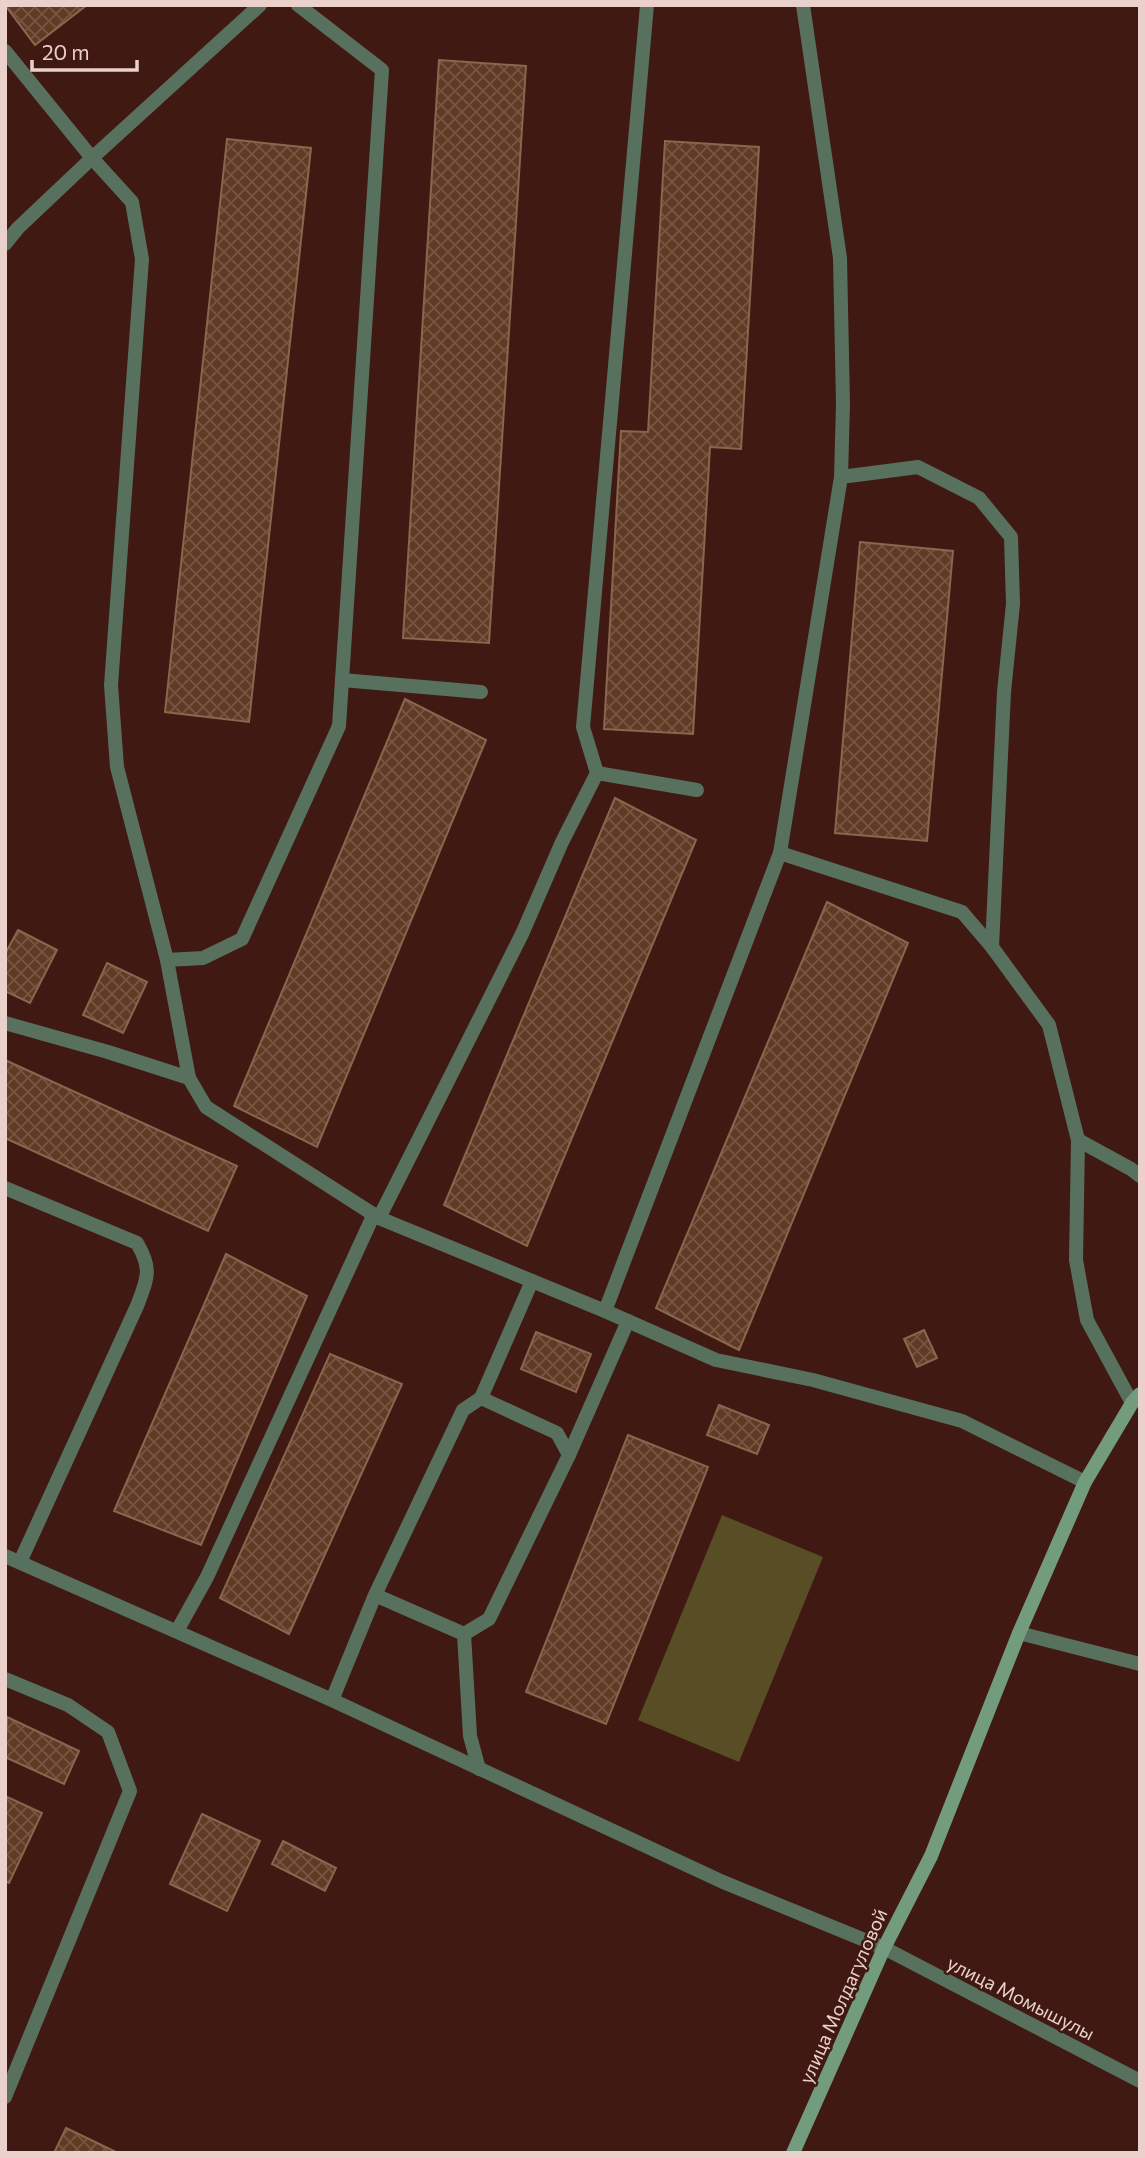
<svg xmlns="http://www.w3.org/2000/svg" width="1145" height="2158" font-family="Commissioner,sans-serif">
<defs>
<pattern id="building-cross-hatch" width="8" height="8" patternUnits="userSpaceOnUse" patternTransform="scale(1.75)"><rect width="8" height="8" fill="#5f3b25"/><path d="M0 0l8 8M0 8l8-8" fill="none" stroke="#765643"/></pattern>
</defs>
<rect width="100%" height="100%" fill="#3f1912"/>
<path fill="#594d26" d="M722,1515L823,1557L739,1762L638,1720Z"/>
<g fill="url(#building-cross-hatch)" stroke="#8b654d" stroke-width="2">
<path d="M5,5H87L35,45Z"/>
<path d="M439,60L526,66L489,643L403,638Z"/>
<path d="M227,139L311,148L249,722L165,712Z"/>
<path d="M665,141L759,147L741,449L710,447L693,734L604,729L621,431L648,432Z"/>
<path d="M860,542L953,551L927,841L835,833Z"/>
<path d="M405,699L486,740L317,1147L234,1106Z"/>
<path d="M615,798L696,840L527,1246L444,1205Z"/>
<path d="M827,902L908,943L739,1350L656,1308Z"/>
<path d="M18,930L57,950L30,1003L5,991V954Z"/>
<path d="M107,963L147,982L123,1033L83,1015Z"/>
<path d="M5,1060L237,1166L208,1231L5,1138Z"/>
<path d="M226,1254L307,1296L201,1545L114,1511Z"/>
<path d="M924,1330L937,1358L917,1367L904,1339Z"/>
<path d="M536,1332L591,1354L576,1392L521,1369Z"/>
<path d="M330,1354L402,1384L289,1634L220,1598Z"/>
<path d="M719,1405L769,1425L757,1454L707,1435Z"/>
<path d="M628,1435L708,1467L606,1724L526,1692Z"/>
<path d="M7,1717L79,1751L64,1784L5,1757Z"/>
<path d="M5,1796L42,1813L9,1883L5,1881Z"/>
<path d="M202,1814L260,1841L227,1911L170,1884Z"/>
<path d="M283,1841L336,1868L325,1891L272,1864Z"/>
<path d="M66,2128L118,2153H54Z"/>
</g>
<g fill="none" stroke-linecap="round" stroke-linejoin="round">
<g stroke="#58715f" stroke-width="14">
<path d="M803,5L840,258L843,404L841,477"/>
<path d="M5,51L92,158L132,202L142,259L111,685L117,767L167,960L203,958L242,939L339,726L382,70L298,5"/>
<path d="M342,680L481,692"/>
<path d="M597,773L697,790"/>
<path d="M780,853L962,912L992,947L1049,1025L1078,1140L1131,1169L1140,1176"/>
<path d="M5,1023L108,1052L189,1078"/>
<path d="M1078,1140L1076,1260L1087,1320L1132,1403"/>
<path d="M5,1188L137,1243C153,1270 147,1279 137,1306L20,1562"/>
<path d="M379,1218L522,934L562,842L597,773L583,727L647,5"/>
<path d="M605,1311L780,853L841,477L918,467L979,498L1011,537L1013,604L1004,692L992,947"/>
<path d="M481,1398L532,1281"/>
<path d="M569,1455L628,1321"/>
<path d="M177,1631L207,1577L374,1214"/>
<path d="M464,1634L470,1736L479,1769"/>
<path d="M5,1679L68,1705L108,1732L130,1791L5,2097"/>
<path d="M332,1700L375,1595L463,1410L481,1398L557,1433L569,1455L489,1619L464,1634L375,1595"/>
</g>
<g stroke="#58715f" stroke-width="14">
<path d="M5,244L18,228L92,158L260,5"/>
<path d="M167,960L189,1078L206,1107L379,1218L605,1311L716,1360L813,1380L962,1421L1085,1482"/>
<path d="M5,1556L332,1700L723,1882L884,1948L1140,2081"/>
<path d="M1019,1633L1140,1664"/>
</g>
<path stroke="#739c7e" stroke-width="14" d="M793,2153L884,1948L931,1856L1019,1633L1085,1482L1132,1403L1140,1394"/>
</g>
<g text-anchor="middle" stroke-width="5" stroke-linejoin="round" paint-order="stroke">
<g font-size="19" fill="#ebd1cb" stroke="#3f1912">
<text transform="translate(843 1996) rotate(-66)" y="7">улица Молдагуловой</text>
<text transform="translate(1021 1998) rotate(27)" y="7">улица Момышулы</text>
</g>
</g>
<rect width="1145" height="2158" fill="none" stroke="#ebd1cb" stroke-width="14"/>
<path d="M32 60v10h105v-10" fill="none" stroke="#ebd1cb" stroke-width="3.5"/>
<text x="42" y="60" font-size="21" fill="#ebd1cb" stroke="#3f1912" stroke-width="5" paint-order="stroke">20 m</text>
</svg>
